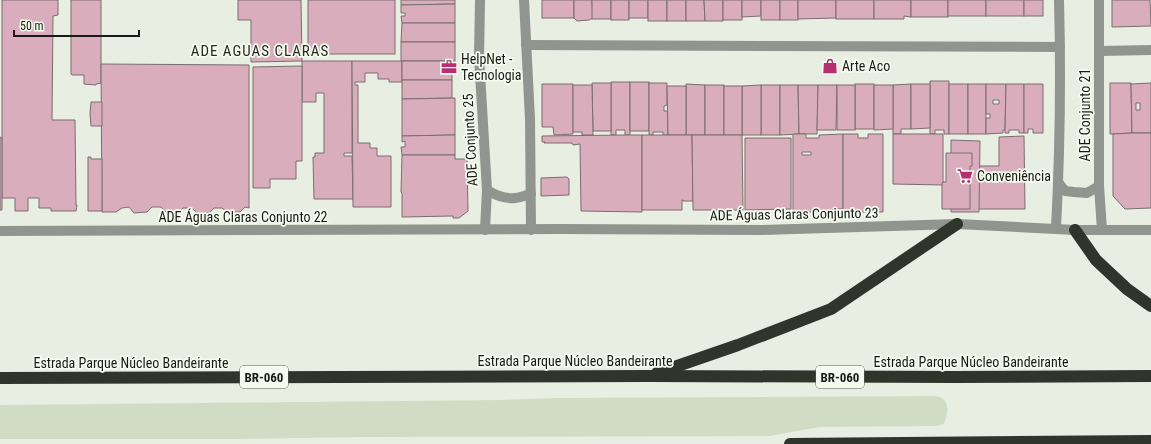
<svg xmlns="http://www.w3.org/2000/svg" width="1151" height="444" font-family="'Roboto Condensed',sans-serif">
<rect width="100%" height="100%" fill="#e8eee2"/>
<path fill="#d0dcc3" d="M935,396C951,398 948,412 944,424L937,426L819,427L770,436L358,437L239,439H0V405L503,400L556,398Z"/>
<g fill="#d9adbc" stroke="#7a6d71" fill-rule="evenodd">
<path d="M2,0H58V15L53,16L52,120H75L76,205H77L76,211H51V208H39V198H28V211H15V198H2Z"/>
<path d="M71,0H101V83L96,84V85L84,84V75H72L71,74Z"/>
<path d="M238,0H301L302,61L251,62V20H238Z"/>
<rect x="308" y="0" width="87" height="54"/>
<path d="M401,0H455V4L401,5Z"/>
<rect x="542" y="0" width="32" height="18"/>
<path d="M574,0H592L593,18L589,20L577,21L574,18Z"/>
<rect x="592" y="0" width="19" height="19"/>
<rect x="611" y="0" width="18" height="20"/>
<rect x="629" y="0" width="19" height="18"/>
<rect x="648" y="0" width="19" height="21"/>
<rect x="667" y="0" width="19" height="21"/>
<path d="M686,0H704L705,21H686Z"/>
<path d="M704,0H723V21H705Z"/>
<rect x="723" y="0" width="19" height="20"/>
<path d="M742,0H761V16L742,17Z"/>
<rect x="761" y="0" width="19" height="20"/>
<rect x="780" y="0" width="18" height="20"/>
<path d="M798,0H836V18L798,19Z"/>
<rect x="836" y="0" width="38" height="19"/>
<path d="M874,0H911V17L904,16V19H874Z"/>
<rect x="911" y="0" width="37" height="17"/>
<rect x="948" y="0" width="38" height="16"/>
<rect x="986" y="0" width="38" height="16"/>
<rect x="1024" y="0" width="19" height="16"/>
<path d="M1112,0H1150L1151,26L1112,27Z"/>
<path d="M455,4V23H402L401,16H405V13H401V5Z"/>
<path d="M402,23H455V42H401Z"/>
<rect x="401" y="42" width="54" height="19"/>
<path d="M302,61H352V153H344V156H352L353,199H314L313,157H315V153H324V93H316V102H302Z"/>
<path d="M352,61H402V82H389V79H378V73H365V82H355V85H358V143H370V148H377V156H391V207H353Z"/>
<rect x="402" y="61" width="50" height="19"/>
<path d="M101,64L249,65V208L245,207L240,212H227L222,208H214L209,213H197L192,208H183L179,212H166L161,207H152L147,212L134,213L129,207L122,208L116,212H102Z"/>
<path d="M302,66V161H296V179H270V188H253V67Z"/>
<path d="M402,80H452V98L402,99Z"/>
<path d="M930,81H949V134H944V130H935V134H930Z"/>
<path d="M611,82H630V135H625V130H616V135H611Z"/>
<rect x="630" y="82" width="19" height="49"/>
<path d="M592,83H611V131H593Z"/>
<path d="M649,83H667V105L664,106V111H668V135H663V132H653V135H649Z"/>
<path d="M1110,83H1131L1132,133L1110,134Z"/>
<path d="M1151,83V133H1132L1131,84ZM1136,103H1140V110H1136Z"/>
<path d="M542,84H573V134L554,135L553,127H542Z"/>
<path d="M686,84L705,85V135H686Z"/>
<rect x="855" y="84" width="19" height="45"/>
<path d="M911,84V129H901V134H893V85Z"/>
<path d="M911,84H930V128L911,129Z"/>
<rect x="949" y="84" width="19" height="50"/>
<rect x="968" y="84" width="18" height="50"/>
<path d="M986,84H1006L1005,130H1003V133L986,134V118H990V114H986ZM993,100H999V104H993Z"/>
<path d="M1006,84H1024V133H1019V130H1009V133H1005Z"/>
<path d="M1024,84H1043V133H1033V129H1028V133H1024Z"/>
<path d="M573,85H592L593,135H582V132H573Z"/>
<rect x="705" y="85" width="19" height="50"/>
<rect x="761" y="85" width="19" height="50"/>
<path d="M761,85V135H742V86Z"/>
<path d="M780,85H798L799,134L780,135Z"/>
<path d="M798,85H818L817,134H799Z"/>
<path d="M818,85H837L836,130H817Z"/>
<rect x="837" y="85" width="18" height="45"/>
<path d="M874,85H893V129L874,130Z"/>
<path d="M667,86H686V135H668Z"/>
<rect x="724" y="86" width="18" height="49"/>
<path d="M455,98V135L402,136V99Z"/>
<path d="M91,102H102V126H91L90,114Z"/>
<path d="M1132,133H1151V208L1125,209L1113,196V134Z"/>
<path d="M793,134H806V138H819V135L843,134V209H833V212H793ZM802,152H811V155H802Z"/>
<path d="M843,134H858V138H868V134H883V212H843Z"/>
<path d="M893,134H943V185L893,184Z"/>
<path d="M452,135H455V155H402L401,147H405V141L402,142V136Z"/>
<path d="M625,135H642V212L581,211L580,144L573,145L572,143H544L545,142H542V136Z"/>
<path d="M642,135H692L693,201H683V200H682V210H642Z"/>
<path d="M692,135H742L743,210H693Z"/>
<path d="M1024,136L1025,209H970V166H999V137Z"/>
<path d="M0,137L2,138V210H0Z"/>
<path d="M745,138H791V209L745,210Z"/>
<path d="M951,140L980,141L979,212H951Z"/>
<path d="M946,153H972V166H970V209H942V184L943,182H946Z"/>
<path d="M402,155H455V159H467L468,211L459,218H453V216L402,217V193L401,192Z"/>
<path d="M88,157H91V159H102V211H88Z"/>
<path d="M567,177L569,179V195L541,196V178Z"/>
</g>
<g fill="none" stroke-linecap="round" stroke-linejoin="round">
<g stroke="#91948f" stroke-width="10">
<path d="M480,0L479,57L487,190L485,230"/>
<path d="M524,0L530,119L531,230"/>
<path d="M1099,0V186L1102,230"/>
<path d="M526,45L1060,47"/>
<path d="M1100,51L1151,50"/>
<path d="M1058,182L1065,191L1074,192L1087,193L1099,186"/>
<path d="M487,190C495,195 505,199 515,198C520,198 526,195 531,194"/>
<path d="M1056,228C1060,152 1061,76 1059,0"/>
<path d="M0,231L559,229L760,230L957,224L1075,230H1151"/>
</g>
<g stroke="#30352b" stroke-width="12">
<path d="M1075,230L1096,260L1127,289L1151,306"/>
<path d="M657,373L738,345L831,309L957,224"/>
<path d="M0,378L649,376L954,377L1151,376"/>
<path d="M790,444L1151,441"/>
</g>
</g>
<defs>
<symbol id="shop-bare" viewBox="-9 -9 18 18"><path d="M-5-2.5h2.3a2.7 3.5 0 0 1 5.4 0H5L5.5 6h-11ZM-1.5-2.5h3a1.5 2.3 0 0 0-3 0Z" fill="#b62f70" stroke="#f6fbef" stroke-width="2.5" paint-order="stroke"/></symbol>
<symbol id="office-bare" viewBox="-9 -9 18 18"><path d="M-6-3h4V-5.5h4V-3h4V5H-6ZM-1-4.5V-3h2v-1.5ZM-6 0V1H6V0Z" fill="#b62f70" stroke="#f6fbef" stroke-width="2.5" paint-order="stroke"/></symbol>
<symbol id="supermarket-bare" viewBox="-9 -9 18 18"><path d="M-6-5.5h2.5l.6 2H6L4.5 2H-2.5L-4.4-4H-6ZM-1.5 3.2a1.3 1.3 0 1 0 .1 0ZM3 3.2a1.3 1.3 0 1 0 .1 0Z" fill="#b62f70" stroke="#f6fbef" stroke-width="2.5" paint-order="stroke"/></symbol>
</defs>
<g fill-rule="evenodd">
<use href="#shop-bare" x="819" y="55" width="22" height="22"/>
<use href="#office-bare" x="438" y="56" width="22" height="22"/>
<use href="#supermarket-bare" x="954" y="165" width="22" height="22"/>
</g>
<g text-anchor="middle" stroke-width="3.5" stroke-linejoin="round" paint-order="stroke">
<g fill="#f6fbef" stroke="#5b5e57" stroke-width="1">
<rect x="240" y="366" width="48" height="22" rx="3"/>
<rect x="816" y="366" width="48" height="22" rx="3"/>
</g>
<g font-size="13" font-weight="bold" fill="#181a16">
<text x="264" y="382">BR-060</text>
<text x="840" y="382">BR-060</text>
</g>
<g font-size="14" fill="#181a16" stroke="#f6fbef" text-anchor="start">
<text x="461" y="64">HelpNet -<tspan x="461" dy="16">Tecnologia</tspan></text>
<text x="842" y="71">Arte Aco</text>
<text x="977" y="181">Conveniência</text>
</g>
<g font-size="14" fill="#181a16" stroke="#f6fbef">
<text transform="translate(1085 115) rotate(-90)" y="5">ADE Conjunto 21</text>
<text transform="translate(470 140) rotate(-93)" y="5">ADE Conjunto 25</text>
<text transform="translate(794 214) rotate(-1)" y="5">ADE Águas Claras Conjunto 23</text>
<text x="243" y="222">ADE Águas Claras Conjunto 22</text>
<text x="575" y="366">Estrada Parque Núcleo Bandeirante</text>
<text x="971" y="367">Estrada Parque Núcleo Bandeirante</text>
<text x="131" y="368">Estrada Parque Núcleo Bandeirante</text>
</g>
<g font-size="15" letter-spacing="1" fill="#272b22" stroke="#f6fbef">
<text x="260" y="56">ADE AGUAS CLARAS</text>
</g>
</g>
<path d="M14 30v6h125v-6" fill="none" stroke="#181a16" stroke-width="2"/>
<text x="20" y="30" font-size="12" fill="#181a16" stroke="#f6fbef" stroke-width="3" paint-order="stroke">50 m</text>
</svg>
